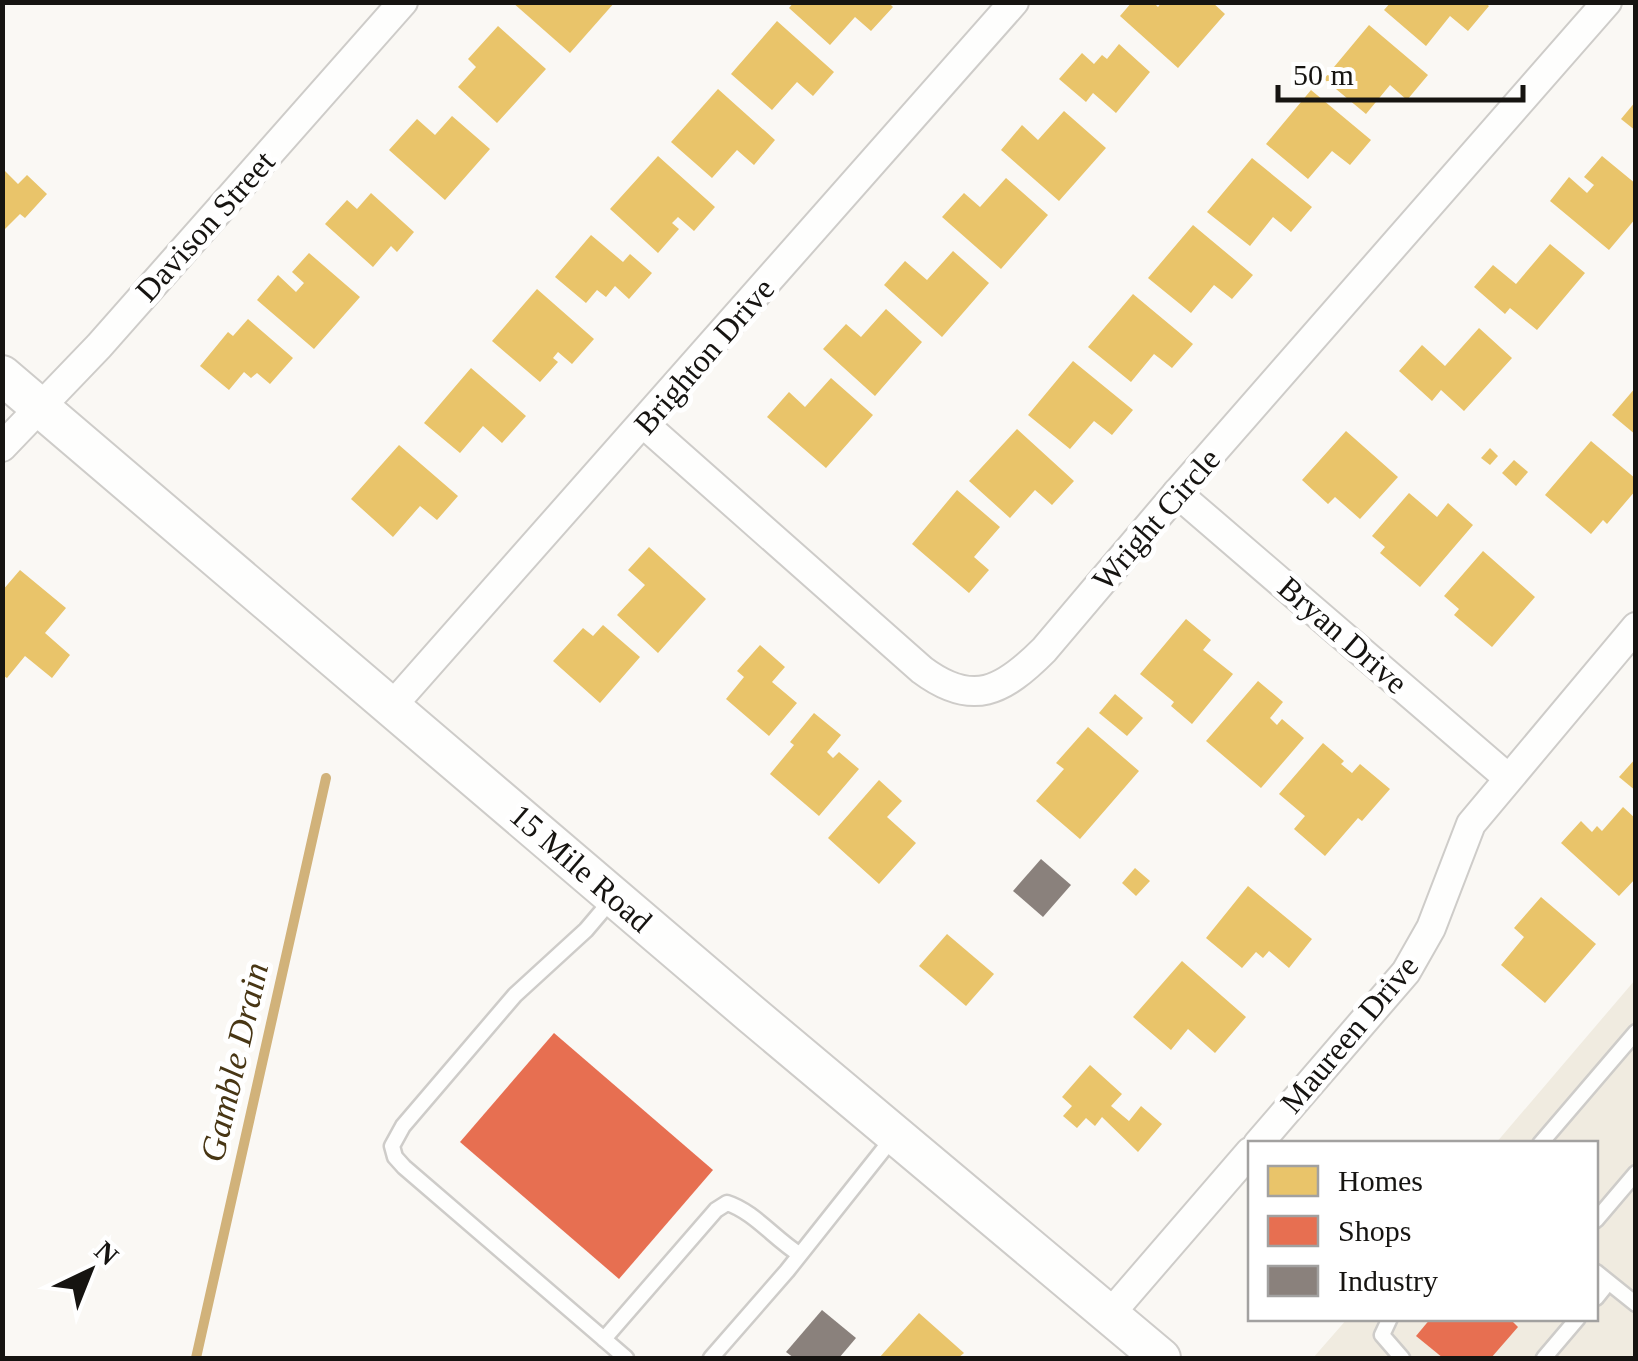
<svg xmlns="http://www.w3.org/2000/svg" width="1638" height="1361" font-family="'Times New Roman',serif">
<rect width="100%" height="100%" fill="#faf8f4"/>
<path fill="#f0ebe0" d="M1635,980V1358H1313L1347,1319L1596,1318V1144L1496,1143Z"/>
<g fill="#e9c46a">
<path d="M512,2H615L570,53Z"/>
<path d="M794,2H888L893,7L871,31L855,17L830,45L789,8Z"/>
<path d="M1132,2H1153L1158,7L1162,2H1212L1225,14L1178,68L1120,16Z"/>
<path d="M1391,2H1484L1489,6L1468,31L1450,16L1426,46L1384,10Z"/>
<path d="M777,21L834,72L813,96L797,82L772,110L731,74Z"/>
<path d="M1369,25L1428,75L1407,100L1390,85L1366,114L1324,79Z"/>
<path d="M498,26L546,69L497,123L458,87L476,67L468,59Z"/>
<path d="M1119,44L1150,72L1116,113L1093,93L1086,102L1059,79L1082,53L1094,64L1102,55L1107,59Z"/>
<path d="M718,89L775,140L754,165L737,150L712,178L671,142Z"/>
<path d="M1311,90L1371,140L1350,165L1332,151L1308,179L1266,144Z"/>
<path d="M1636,101V131L1621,119Z"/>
<path d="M1064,111L1106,148L1059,201L1001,150L1022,125L1038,140Z"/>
<path d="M452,116L490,149L445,200L389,150L417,119L435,135Z"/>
<path d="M658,156L715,207L694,231L678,217L672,223L679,229L658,253L610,209Z"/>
<path d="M1602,156L1636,184V218L1609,250L1550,201L1569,177L1587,193L1594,185L1584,177Z"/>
<path d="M1252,158L1312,207L1291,232L1273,217L1250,246L1207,212Z"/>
<path d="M5,171L18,184L27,175L47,194L25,218L20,214L2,232Z"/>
<path d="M1006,178L1048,215L1001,269L942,217L964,193L980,207Z"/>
<path d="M371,193L414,232L397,252L391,246L373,267L325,224L347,200L357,209Z"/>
<path d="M1193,225L1253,275L1232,299L1214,285L1191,313L1148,278Z"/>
<path d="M591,235L623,262L630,254L652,273L629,299L615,286L606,297L597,290L586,303L555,277Z"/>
<path d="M1550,244L1585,273L1537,330L1510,308L1505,314L1474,287L1493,265L1516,284Z"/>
<path d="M953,251L989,283L942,337L884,285L905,261L927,280Z"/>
<path d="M309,253L360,297L314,349L257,300L278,275L296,292L304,283L292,272Z"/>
<path d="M537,289L594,339L572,364L558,352L553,358L558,362L540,382L492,341Z"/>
<path d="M1133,294L1193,344L1172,368L1154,354L1131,382L1088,347Z"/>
<path d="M886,309L922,342L875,396L823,349L846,324L861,337Z"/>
<path d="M248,319L293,358L270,384L257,373L251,378L244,372L229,390L200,366L228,332L233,336Z"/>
<path d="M1479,328L1512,358L1464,411L1441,390L1432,401L1399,371L1422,345L1445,366Z"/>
<path d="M1073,361L1133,410L1112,435L1094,421L1070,449L1028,415Z"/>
<path d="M471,368L526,416L502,443L483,426L460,453L424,423Z"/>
<path d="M831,378L873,415L826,468L767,417L789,392L805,407Z"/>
<path d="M1636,387V435L1612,415Z"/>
<path d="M1017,429L1074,481L1052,505L1035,490L1010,518L969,481Z"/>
<path d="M1346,431L1398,477L1360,519L1335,497L1328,504L1302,480Z"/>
<path d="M1591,441L1636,479V490L1607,524L1603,520L1591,534L1545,495Z"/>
<path d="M399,445L458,496L437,520L420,506L393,537L351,499Z"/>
<path d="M1490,448L1498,456L1490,465L1481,458Z"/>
<path d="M1514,460L1528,472L1516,486L1502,473Z"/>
<path d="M957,490L1000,527L974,557L989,570L969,593L912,544Z"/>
<path d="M1409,493L1437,517L1448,503L1473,525L1420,587L1380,553L1385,547L1372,536Z"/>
<path d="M649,547L706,599L658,653L617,615L645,585L628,570Z"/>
<path d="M1483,551L1535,597L1492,647L1454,615L1459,609L1444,596Z"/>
<path d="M20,570L66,608L45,633L70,655L52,678L25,656L7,678L2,675V591Z"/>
<path d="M1186,619L1211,640L1203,650L1233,674L1192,724L1171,706L1174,702L1140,674Z"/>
<path d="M603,625L640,657L600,703L553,661L583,628L593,636Z"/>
<path d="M760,645L785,667L772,682L797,703L769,736L726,699L744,677L737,671Z"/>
<path d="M1258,681L1283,702L1270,718L1277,725L1282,719L1304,738L1261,788L1206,741Z"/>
<path d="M1115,694L1143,718L1127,736L1099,713Z"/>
<path d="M814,713L841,735L827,752L833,758L839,752L859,769L819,816L770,774L794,745L790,742Z"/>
<path d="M1088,727L1139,771L1080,839L1036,801L1064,769L1056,763Z"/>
<path d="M1323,743L1344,761L1341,764L1352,773L1360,764L1390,789L1362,821L1358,818L1325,856L1294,829L1305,816L1279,794Z"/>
<path d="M1636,758V791L1619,777Z"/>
<path d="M879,780L902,801L887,817L916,843L879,884L828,838Z"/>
<path d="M1623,807L1636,819V878L1619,896L1561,843L1581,821L1592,832L1597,826L1602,831Z"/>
<path d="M1135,868L1150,881L1136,896L1122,883Z"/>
<path d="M1248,886L1312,939L1289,968L1269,951L1263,958L1256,952L1242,968L1206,938Z"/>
<path d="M1541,897L1596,944L1545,1003L1501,965L1524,937L1514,928Z"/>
<path d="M947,934L994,974L966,1006L919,966Z"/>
<path d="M1182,961L1246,1017L1215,1053L1188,1029L1171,1050L1133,1017Z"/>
<path d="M1090,1065L1122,1094L1111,1106L1129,1121L1141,1106L1162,1124L1138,1152L1102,1117L1095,1126L1086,1118L1077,1128L1063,1116L1072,1106L1062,1097Z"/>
<path d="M919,1313L964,1353L958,1358H879Z"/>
</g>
<g fill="#e76f51">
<path d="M554,1033L713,1170L619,1279L460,1142Z"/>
<path d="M1431,1318H1509L1518,1327L1491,1358H1443L1416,1336Z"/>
</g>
<g fill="#8a817c">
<path d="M1041,859L1071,885L1043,917L1013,891Z"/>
<path d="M822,1310L856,1338L839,1358H794L786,1352Z"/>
</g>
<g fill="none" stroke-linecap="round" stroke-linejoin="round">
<path stroke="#d1b27a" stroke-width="10" d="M196,1358L326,778"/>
<defs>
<g id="lane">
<path d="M614,897L586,930L515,995L403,1126L392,1146L395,1157L404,1167L626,1358"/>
<path d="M1540,1144L1636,1032"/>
<path d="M1596,1220L1636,1173"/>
<path d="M1596,1272L1636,1304"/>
<path d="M1596,1298L1608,1283"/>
<path d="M1390,1318L1382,1335L1402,1358"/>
<path d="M604,1339L716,1210L727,1203C753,1211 775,1239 799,1254"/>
<path d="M711,1358L787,1271L895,1135"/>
<path d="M1544,1358L1578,1318"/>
</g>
<g id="street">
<path d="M644,424L922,670C973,708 1003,691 1044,650L1177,493L1607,2"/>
<path d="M2,447L99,346L403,2"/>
<path d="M1177,493L1508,778"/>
<path d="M392,706L1014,2"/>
<path d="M1258,1144L1406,972L1431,928L1471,824L1636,627"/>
<path d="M1110,1314L1250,1152"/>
</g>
<path id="secondary" d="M2,375L751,1014L1161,1358"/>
</defs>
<use href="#lane" stroke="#ceccc9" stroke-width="19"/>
<use href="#street" stroke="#ceccc9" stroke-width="32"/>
<use href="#secondary" stroke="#ceccc9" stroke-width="42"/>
<use href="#lane" stroke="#fefefd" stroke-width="14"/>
<use href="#street" stroke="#fefefd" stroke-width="28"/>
<use href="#secondary" stroke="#fefefd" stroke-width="38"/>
</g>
<g text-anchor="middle" stroke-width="10" stroke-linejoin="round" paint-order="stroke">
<g font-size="32" fill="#161411" stroke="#fff">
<text transform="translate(205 226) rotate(-48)" y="11">Davison Street</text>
<text transform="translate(704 356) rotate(-49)" y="11">Brighton Drive</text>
<text transform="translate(1156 519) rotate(-49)" y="11">Wright Circle</text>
<text transform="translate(1343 635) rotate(41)" y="11">Bryan Drive</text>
<text transform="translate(581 868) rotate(41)" y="11">15 Mile Road</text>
<text transform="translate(1349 1034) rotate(-50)" y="11">Maureen Drive</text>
</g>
<g font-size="35" font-style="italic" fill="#483614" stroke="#fff">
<text transform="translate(234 1062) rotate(-77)" y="12">Gamble Drain</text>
</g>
</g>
<rect width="1638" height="1361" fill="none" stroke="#161411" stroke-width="10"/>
<rect x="1248" y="1141" width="350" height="180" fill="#ffffff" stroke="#a2a1a0" stroke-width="2.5"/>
<rect x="1268" y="1166" width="50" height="30" fill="#e9c46a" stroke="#a2a1a0" stroke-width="2.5"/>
<text x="1338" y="1191" font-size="30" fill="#161411">Homes</text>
<rect x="1268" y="1216" width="50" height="30" fill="#e76f51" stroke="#a2a1a0" stroke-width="2.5"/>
<text x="1338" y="1241" font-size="30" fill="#161411">Shops</text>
<rect x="1268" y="1266" width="50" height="30" fill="#8a817c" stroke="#a2a1a0" stroke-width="2.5"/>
<text x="1338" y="1291" font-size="30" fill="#161411">Industry</text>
<g transform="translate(90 1271) rotate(43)" stroke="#ffffff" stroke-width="8" paint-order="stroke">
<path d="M0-8L18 38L0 25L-18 38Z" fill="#161411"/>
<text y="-15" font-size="28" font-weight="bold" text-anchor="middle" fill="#161411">N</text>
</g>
<path d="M1278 85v15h245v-15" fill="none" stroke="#161411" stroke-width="5"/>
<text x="1293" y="85" font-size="30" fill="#161411" stroke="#ffffff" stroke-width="8" paint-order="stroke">50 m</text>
</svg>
